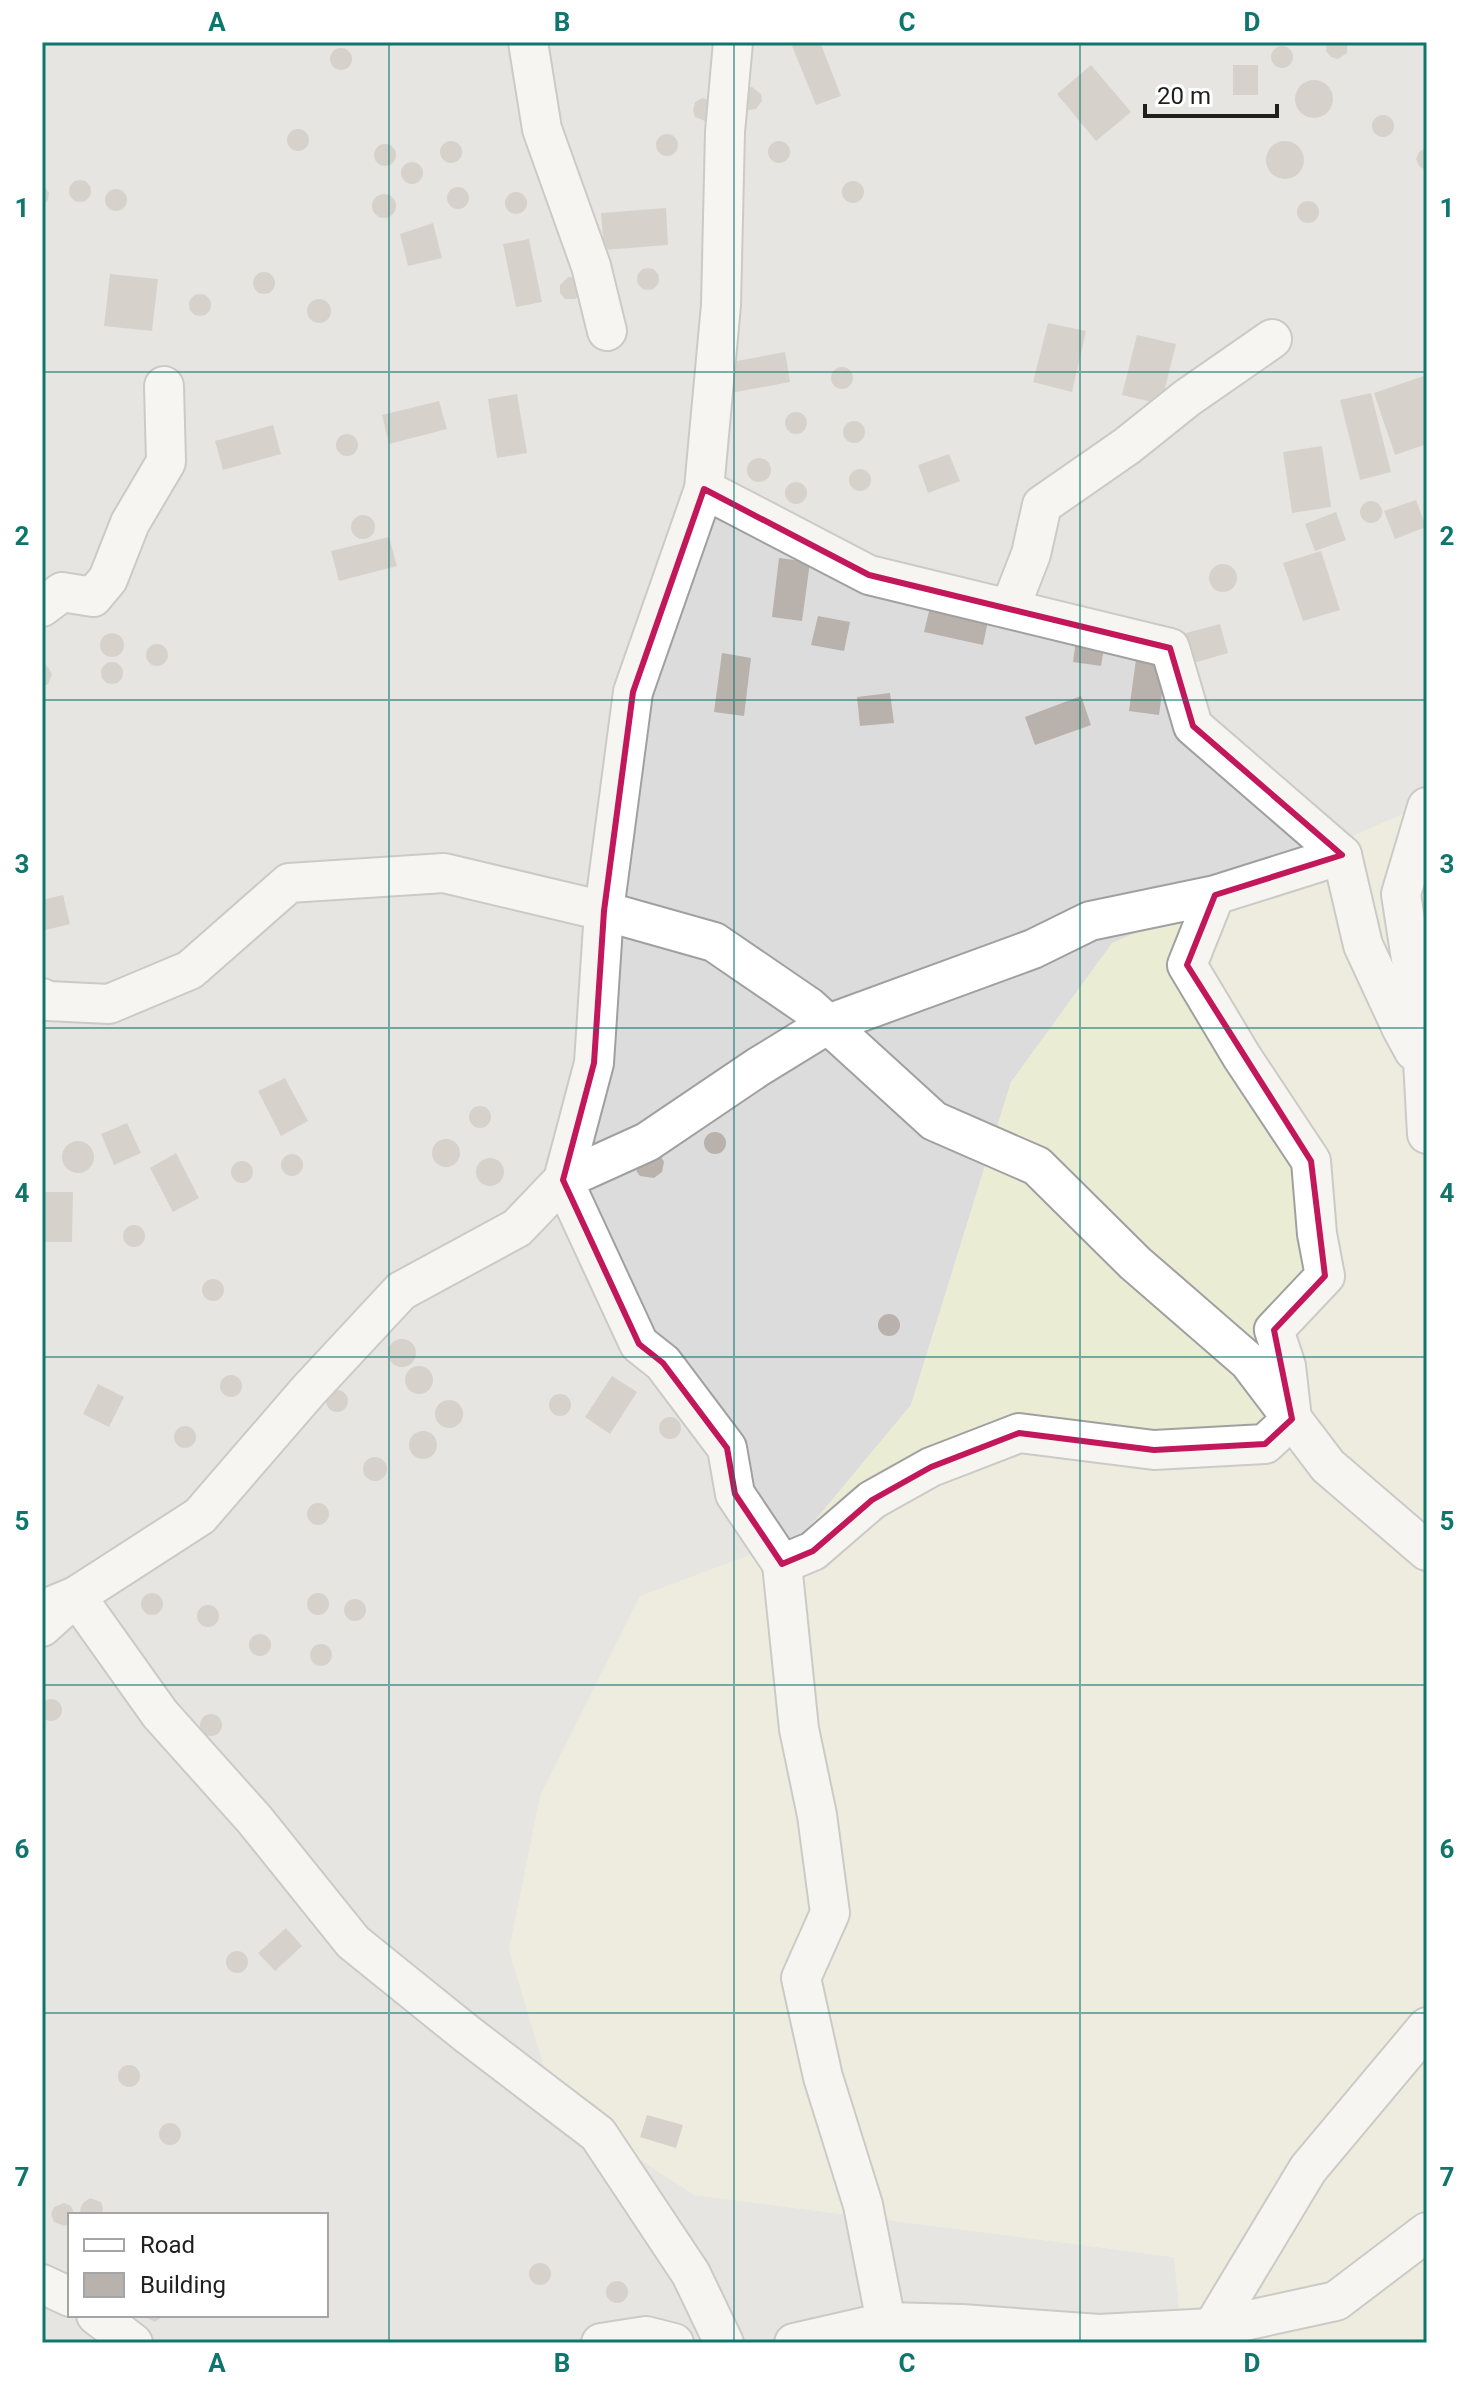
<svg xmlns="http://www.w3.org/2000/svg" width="1469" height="2385" font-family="Roboto,sans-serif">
<rect width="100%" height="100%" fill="#efece6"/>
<path fill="#dddcdc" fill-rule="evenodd" d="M42,42H1427V803L1011,1082L911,1405L803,1535L694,2195L1174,2257L1183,2343H42ZM70,2215H326V2315H70Z"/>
<path fill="#ebecd4" d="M1427,803V2343H1183L1174,2257L694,2195L555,2104L509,1950L540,1796L640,1596L803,1535L911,1405L1011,1082L1112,943Z"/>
<g fill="#b8b1ac">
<path d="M801,42H820L841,96L816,105L792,46Z"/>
<path d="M1327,42H1347V53L1338,59L1331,57L1326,51Z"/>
<circle cx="1282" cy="57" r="11"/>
<circle cx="341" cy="59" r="11"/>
<path d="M1091,65L1131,112L1096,141L1057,94Z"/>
<rect x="1233" y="65" width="25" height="30"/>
<circle cx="1314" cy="99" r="19"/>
<path d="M752,87L761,94L762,101L756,109L748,110L742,106L745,89Z"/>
<path d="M702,98L709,100L712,119L705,121L695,117L693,110L695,102Z"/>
<circle cx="1383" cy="126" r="11"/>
<circle cx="298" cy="140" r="11"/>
<circle cx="667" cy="145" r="11"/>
<circle cx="451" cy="152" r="11"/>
<circle cx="779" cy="152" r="11"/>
<circle cx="1285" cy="160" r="19"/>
<circle cx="385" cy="155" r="11"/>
<path d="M1427,147V171L1419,166L1416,159L1419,152Z"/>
<circle cx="412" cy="173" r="11"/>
<circle cx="80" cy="191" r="11"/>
<circle cx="853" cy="192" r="11"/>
<path d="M42,183L49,193L48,200L42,205Z"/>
<circle cx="458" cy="198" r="11"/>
<circle cx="116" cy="200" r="11"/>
<circle cx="516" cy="203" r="11"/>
<circle cx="384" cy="206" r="12"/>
<circle cx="1308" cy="212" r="11"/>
<path d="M666,208L668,245L604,250L601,213Z"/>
<path d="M433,223L442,258L408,266L400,234Z"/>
<path d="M529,239L542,302L516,307L503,244Z"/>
<circle cx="648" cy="279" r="11"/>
<circle cx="264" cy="283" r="11"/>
<path d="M110,274L158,279L152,331L104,326Z"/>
<path d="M568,277L576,278L580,294L575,299H565L560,293V285Z"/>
<circle cx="200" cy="305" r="11"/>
<circle cx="319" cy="311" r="12"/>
<path d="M1048,323L1086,331L1072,392L1033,382Z"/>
<path d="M1137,335L1176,344L1161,404L1122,395Z"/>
<path d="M785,352L790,382L731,393L726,363Z"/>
<circle cx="842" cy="378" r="11"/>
<path d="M1427,375V444L1395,455L1374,393Z"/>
<path d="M1371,393L1391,472L1360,480L1340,400Z"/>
<path d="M517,394L527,453L497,458L488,399Z"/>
<path d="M439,401L447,429L389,444L382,415Z"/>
<circle cx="796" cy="423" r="11"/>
<circle cx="854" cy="432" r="11"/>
<path d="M273,425L281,454L223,470L215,441Z"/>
<circle cx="347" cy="445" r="11"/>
<path d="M1322,446L1331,507L1292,513L1283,452Z"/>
<path d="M949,454L960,481L928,493L918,465Z"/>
<circle cx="759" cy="470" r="12"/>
<circle cx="860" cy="480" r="11"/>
<circle cx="796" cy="493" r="11"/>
<path d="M1416,500L1426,527L1395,539L1384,511Z"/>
<circle cx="1371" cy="512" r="11"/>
<path d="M1336,512L1346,540L1315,551L1305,524Z"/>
<circle cx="363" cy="527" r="12"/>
<path d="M389,537L397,566L339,581L331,551Z"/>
<path d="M1321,551L1340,610L1303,621L1283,563Z"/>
<path d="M779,558L810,562L802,621L772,617Z"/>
<circle cx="1223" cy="578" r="14"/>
<path d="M931,603L989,616L983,645L924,632Z"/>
<path d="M818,616L850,622L844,651L811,645Z"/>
<path d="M1220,624L1228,653L1180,667L1171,637Z"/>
<path d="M1078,626L1107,630L1101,666L1073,662Z"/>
<circle cx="112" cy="645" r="12"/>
<circle cx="157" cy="655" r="11"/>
<path d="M1137,652L1167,656L1159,715L1129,711Z"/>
<path d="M722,653L751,658L744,716L714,712Z"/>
<circle cx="112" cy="673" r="11"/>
<path d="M42,664L48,667L52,674L48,684L42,687Z"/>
<path d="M890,693L894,723L860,726L857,697Z"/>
<path d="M1081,696L1091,725L1035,745L1025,717Z"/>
<path d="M63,895L70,924L42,931V900Z"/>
<path d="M285,1078L308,1121L281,1136L258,1091Z"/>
<circle cx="480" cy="1117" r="11"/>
<path d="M127,1123L141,1153L114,1165L101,1134Z"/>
<circle cx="715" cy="1143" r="11"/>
<circle cx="446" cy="1153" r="14"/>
<circle cx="78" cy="1157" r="16"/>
<path d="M176,1153L199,1198L173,1212L150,1168Z"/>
<path d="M659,1153L664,1162L662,1172L654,1178L640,1176L637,1172L635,1164Z"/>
<circle cx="292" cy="1165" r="11"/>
<circle cx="490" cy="1172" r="14"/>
<circle cx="242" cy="1172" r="11"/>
<path d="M42,1192H73L72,1242H42Z"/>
<circle cx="134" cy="1236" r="11"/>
<circle cx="213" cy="1290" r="11"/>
<circle cx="889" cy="1325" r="11"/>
<circle cx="402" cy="1353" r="14"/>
<circle cx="419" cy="1380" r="14"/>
<circle cx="231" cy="1386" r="11"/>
<path d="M612,1376L637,1392L610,1434L585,1417Z"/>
<path d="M98,1384L124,1397L109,1427L83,1414Z"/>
<circle cx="337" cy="1401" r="11"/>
<circle cx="560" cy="1405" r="11"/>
<circle cx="449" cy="1414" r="14"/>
<circle cx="670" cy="1428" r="11"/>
<circle cx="185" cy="1437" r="11"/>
<circle cx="423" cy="1445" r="14"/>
<circle cx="375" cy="1469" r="12"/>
<circle cx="318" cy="1514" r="11"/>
<circle cx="318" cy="1604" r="11"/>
<circle cx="152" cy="1604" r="11"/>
<circle cx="355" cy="1610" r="11"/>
<circle cx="208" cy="1616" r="11"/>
<circle cx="260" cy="1645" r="11"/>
<circle cx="321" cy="1655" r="11"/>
<circle cx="51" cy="1710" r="11"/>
<circle cx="211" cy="1725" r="11"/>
<path d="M286,1928L302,1946L275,1971L258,1953Z"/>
<circle cx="237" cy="1962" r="11"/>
<circle cx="129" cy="2076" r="11"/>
<path d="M647,2115L683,2125L676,2148L640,2137Z"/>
<circle cx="170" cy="2134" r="11"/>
<path d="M90,2198L101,2202L103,2209L102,2215H82L80,2210L83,2203Z"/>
<path d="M64,2203L71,2206L74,2213V2215H70V2223L64,2226L54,2222L51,2214L54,2207Z"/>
<circle cx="540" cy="2274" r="11"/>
<circle cx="617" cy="2292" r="11"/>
<path d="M142,2315H165L155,2322Z"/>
</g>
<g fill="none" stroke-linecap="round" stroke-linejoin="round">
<defs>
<g id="street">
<path d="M528,42L542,129L591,266L607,331"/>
<path d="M704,489L869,575L1170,648L1193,726L1342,855L1215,895L1187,965L1242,1057L1311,1161L1317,1234L1325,1276L1274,1330L1286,1366L1292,1419L1265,1444L1154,1450L1019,1433L931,1467L872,1500L813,1551L782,1564L735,1494L727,1448L663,1363L639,1344L563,1180L647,1142L758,1067L828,1024L1033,949L1090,921L1215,895"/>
<path d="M42,607L62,592L93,597L108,579L130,523L166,462L164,386"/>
<path d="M1010,608L1031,554L1042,505L1127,446L1187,398L1272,339"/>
<path d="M1427,807L1401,894L1421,1024L1427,1134"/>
<path d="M1342,855L1363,945L1402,1029L1414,1051"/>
<path d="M42,998L48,1001L109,1004L190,970L289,883L444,873L604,911L714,942L809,1007L934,1121L1037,1166L1135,1263L1249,1362L1328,1466L1427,1551"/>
<path d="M782,1564L799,1729L817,1815L830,1913L801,1978L823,2077L863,2205L886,2322L884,2343"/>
<path d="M42,1610L76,1596L42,1627"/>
<path d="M42,2284L70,2297"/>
<path d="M96,2315L133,2343"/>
<path d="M1205,2340L1308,2169L1427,2027"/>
<path d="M601,2343L646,2336L674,2343"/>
<path d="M724,2343L691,2274L598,2134L467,2034L353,1942L254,1819L160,1714L76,1596L200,1516L308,1391L401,1291L517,1228L563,1180L594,1063L604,911L633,692L704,489L721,305L725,132L733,42"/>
<path d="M794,2343L886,2322L962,2324L1099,2334L1212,2328L1336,2301L1427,2232"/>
</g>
</defs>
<use href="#street" stroke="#a0a0a0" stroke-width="42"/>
<use href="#street" stroke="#fff" stroke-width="38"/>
</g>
<path d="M0 0H1469V2385H0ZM704,489L869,575L1170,648L1193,726L1342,855L1215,895L1187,965L1311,1161L1325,1276L1274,1330L1292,1419L1265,1444L1154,1450L1019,1433L931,1467L872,1500L813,1551L782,1564L735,1494L727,1448L663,1363L639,1344L563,1180L594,1063L604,911L633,692Z" fill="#efece6" fill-opacity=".55" fill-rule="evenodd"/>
<path fill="none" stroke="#c2185b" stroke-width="6" stroke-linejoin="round" d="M704,489L869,575L1170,648L1193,726L1342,855L1215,895L1187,965L1311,1161L1325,1276L1274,1330L1292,1419L1265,1444L1154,1450L1019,1433L931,1467L872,1500L813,1551L782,1564L735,1494L727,1448L663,1363L639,1344L563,1180L594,1063L604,911L633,692Z"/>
<path fill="none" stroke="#0f766e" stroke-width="2" stroke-opacity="0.55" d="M389,42V2343M734,42V2343M1080,42V2343M42,372H1427M42,700H1427M42,1028H1427M42,1357H1427M42,1685H1427M42,2013H1427"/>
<rect width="1469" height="2385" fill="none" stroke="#ffffff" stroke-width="88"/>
<rect x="68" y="2213" width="260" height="104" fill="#ffffff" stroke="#a5a5a5" stroke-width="2"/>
<rect x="84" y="2239" width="40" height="12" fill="#ffffff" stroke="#a5a5a5" stroke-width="2"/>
<text x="140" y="2253" font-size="24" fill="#1f1f1f">Road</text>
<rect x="84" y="2273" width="40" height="24" fill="#b8b1ac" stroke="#a5a5a5" stroke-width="2"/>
<text x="140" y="2293" font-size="24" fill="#1f1f1f">Building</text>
<path d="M1145 104v12h132v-12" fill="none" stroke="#1f1f1f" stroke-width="4"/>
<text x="1157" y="104" font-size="24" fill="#1f1f1f" stroke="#ffffff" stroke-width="6" paint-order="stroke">20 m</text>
<rect x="44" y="44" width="1381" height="2297" fill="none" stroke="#0f766e" stroke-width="3"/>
<g font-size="26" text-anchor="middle" font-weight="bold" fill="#0f766e">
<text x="217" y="31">A</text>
<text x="562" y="31">B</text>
<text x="907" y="31">C</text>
<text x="1252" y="31">D</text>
<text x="22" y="217">1</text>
<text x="1447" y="217">1</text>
<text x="22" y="545">2</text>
<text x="1447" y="545">2</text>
<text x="22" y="873">3</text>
<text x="1447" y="873">3</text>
<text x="22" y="1202">4</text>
<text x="1447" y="1202">4</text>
<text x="22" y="1530">5</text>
<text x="1447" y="1530">5</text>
<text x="22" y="1858">6</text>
<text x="1447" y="1858">6</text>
<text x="22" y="2186">7</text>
<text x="1447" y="2186">7</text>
<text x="217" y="2372">A</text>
<text x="562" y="2372">B</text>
<text x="907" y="2372">C</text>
<text x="1252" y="2372">D</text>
</g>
</svg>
